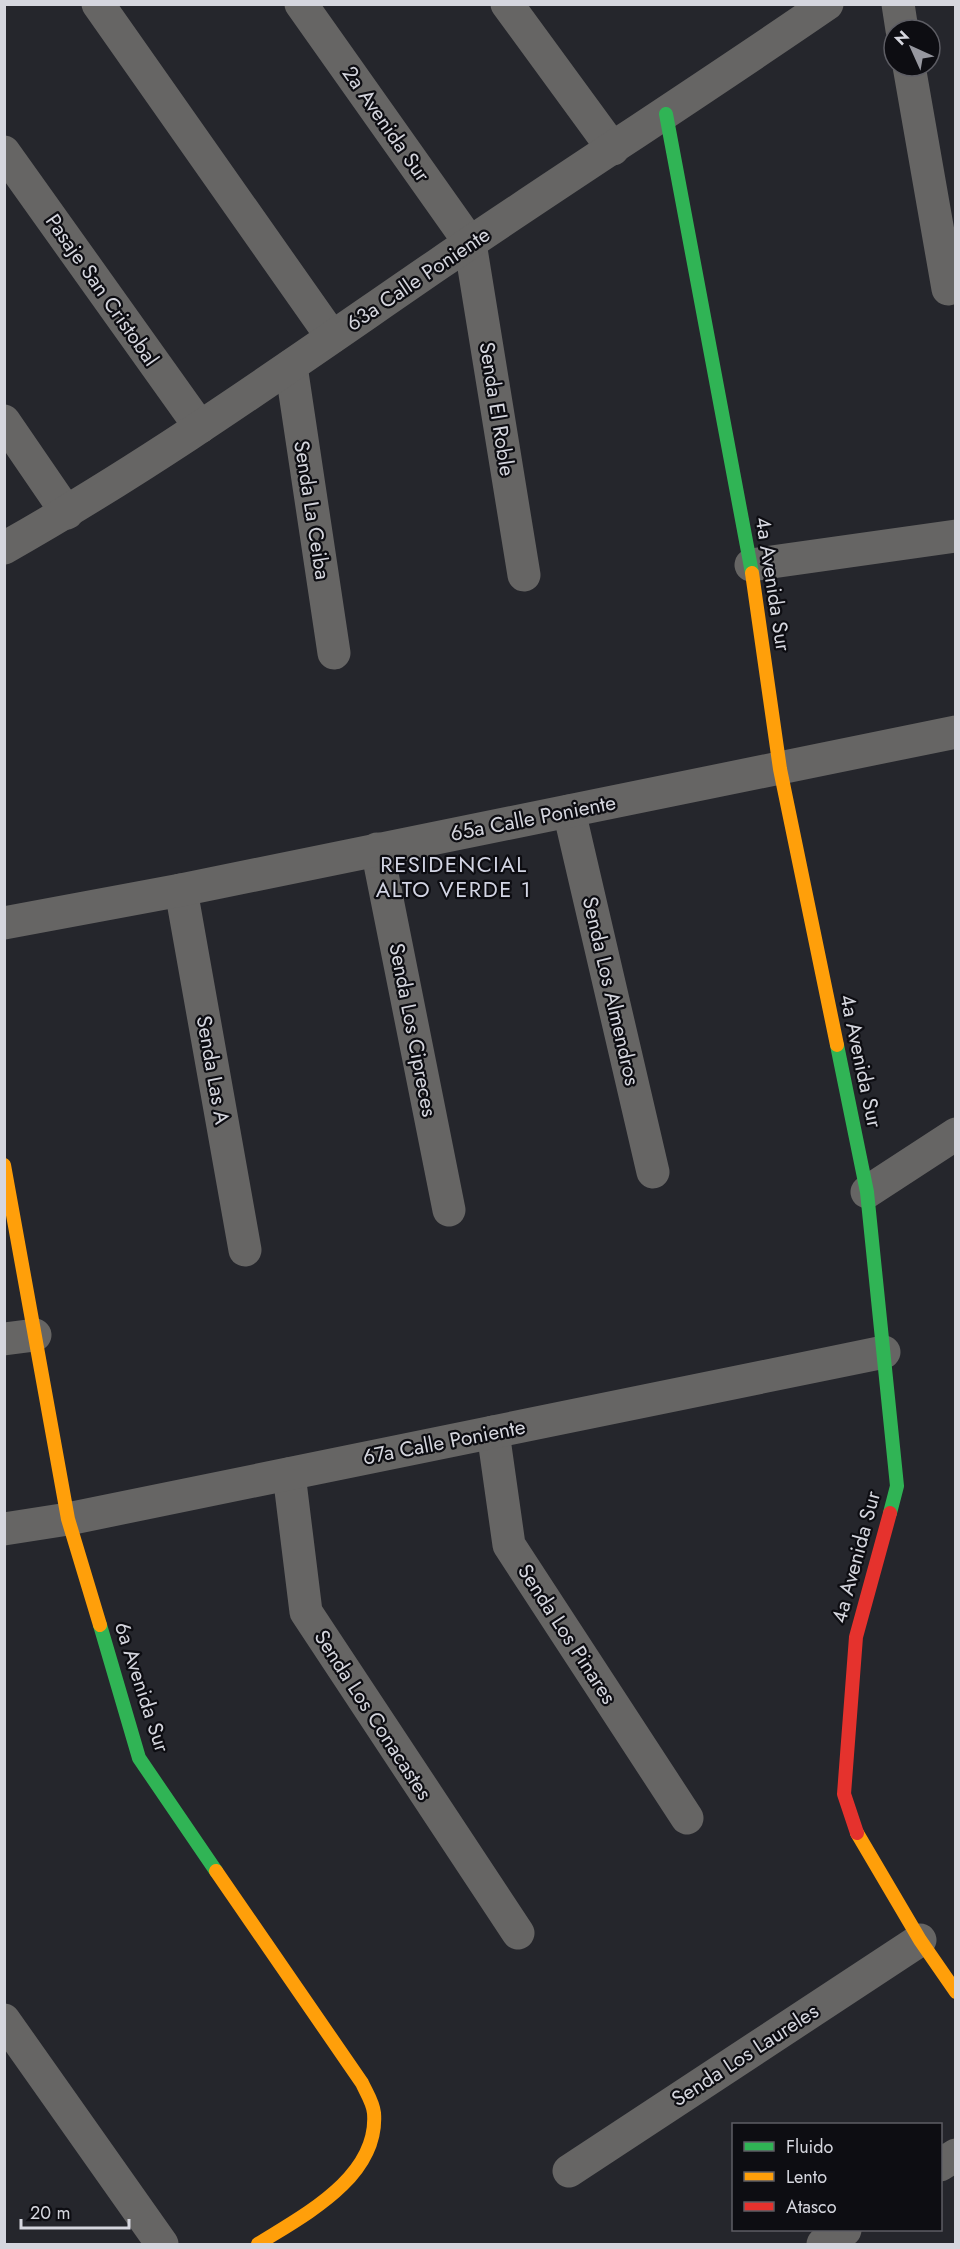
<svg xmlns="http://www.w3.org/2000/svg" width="960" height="2249" font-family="Jost,sans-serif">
<rect width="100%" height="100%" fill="#25262c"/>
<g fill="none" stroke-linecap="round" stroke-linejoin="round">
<g stroke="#666564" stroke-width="33">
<path d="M98,4L332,337"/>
<path d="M301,4L470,243L524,575"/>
<path d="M507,4L613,149"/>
<path d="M898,4L902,30"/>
<path d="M909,66L948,289"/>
<path d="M4,152L200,427"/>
<path d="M291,366L334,653"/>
<path d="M4,421L67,513"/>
<path d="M4,548C155,463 297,361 440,263C568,176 699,92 827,4"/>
<path d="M751,565L956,536"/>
<path d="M569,811L653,1172"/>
<path d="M377,849L449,1210"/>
<path d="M181,890L245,1250"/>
<path d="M4,923L181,890L956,732"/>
<path d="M867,1192L956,1134"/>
<path d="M4,1339L35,1335"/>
<path d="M493,1432L509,1545L687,1818"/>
<path d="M289,1474L306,1612L518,1933"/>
<path d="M4,1529L68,1519L884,1352"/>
<path d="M4,2020L162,2244"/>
<path d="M940,2165L956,2155"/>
<path d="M569,2171L920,1940"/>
<path d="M823,2244L845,2230"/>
</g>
<g stroke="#30b455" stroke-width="14">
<path d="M666,114L752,573"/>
<path d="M837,1045L867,1192L897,1486L890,1513"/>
<path d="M100,1625L139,1758L216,1871"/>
</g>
<g stroke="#ff9f0a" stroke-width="14">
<path d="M752,573L780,769L837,1045"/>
<path d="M4,1165L68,1519L100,1625"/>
<path d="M857,1833L920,1940L956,1992"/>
<path d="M216,1871L362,2083C366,2092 373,2102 374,2113C379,2177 304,2215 258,2244"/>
</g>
<path stroke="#e5322d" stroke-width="14" d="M857,1833L844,1794L856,1637L890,1513"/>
</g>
<g text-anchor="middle" stroke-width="4.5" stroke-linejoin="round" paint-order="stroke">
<g font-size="21" fill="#d5d6de" stroke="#0d0d12">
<text transform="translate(386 124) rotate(55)" y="7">2a Avenida Sur</text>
<text transform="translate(418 279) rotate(-34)" y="7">63a Calle Poniente</text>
<text transform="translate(102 290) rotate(55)" y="7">Pasaje San Cristobal</text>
<text transform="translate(497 409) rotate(81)" y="7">Senda El Roble</text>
<text transform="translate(312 510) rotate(81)" y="7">Senda La Ceiba</text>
<text transform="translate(773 584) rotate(81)" y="7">4a Avenida Sur</text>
<text transform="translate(533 818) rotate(-11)" y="7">65a Calle Poniente</text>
<text transform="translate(611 991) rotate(77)" y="7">Senda Los Almendros</text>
<text transform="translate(413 1030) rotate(79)" y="7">Senda Los Cipreces</text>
<text transform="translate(861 1061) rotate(78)" y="7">4a Avenida Sur</text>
<text transform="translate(213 1070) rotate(80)" y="7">Senda Las A</text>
<text transform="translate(444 1442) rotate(-11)" y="7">67a Calle Poniente</text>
<text transform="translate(856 1557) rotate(-75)" y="7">4a Avenida Sur</text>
<text transform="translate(567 1634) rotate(57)" y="7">Senda Los Pinares</text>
<text transform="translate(142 1687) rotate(72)" y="7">6a Avenida Sur</text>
<text transform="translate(373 1715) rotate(57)" y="7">Senda Los Conacastes</text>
<text transform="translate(745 2055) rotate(-33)" y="7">Senda Los Laureles</text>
</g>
<g font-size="22" letter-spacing="1.5" fill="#d3d5e4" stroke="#0d0d12">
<text x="454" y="872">RESIDENCIAL<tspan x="454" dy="25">ALTO VERDE 1</tspan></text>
</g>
</g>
<rect width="960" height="2249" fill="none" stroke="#d5d6de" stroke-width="12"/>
<rect x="732" y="2123" width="210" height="108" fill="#0d0d12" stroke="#5d5d64" stroke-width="1.5"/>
<rect x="744" y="2142" width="30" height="9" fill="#30b455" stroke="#5d5d64" stroke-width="1.5"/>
<text x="786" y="2153" font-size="18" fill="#d5d6de">Fluido</text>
<rect x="744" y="2172" width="30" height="9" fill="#ff9f0a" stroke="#5d5d64" stroke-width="1.5"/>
<text x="786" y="2183" font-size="18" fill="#d5d6de">Lento</text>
<rect x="744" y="2202" width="30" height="9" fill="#e5322d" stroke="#5d5d64" stroke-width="1.5"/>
<text x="786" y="2213" font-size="18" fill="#d5d6de">Atasco</text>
<g transform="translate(912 48) rotate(315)"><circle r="28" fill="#0d0d12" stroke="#5d5d64" stroke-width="1.5"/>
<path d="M0-4.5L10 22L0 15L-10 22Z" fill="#9798a0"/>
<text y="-9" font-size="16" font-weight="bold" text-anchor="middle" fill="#d5d6de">N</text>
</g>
<path d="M21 2219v9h108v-9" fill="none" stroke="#d5d6de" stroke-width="3"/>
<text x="30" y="2219" font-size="18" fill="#d5d6de" stroke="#0d0d12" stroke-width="4.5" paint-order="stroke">20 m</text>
</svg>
